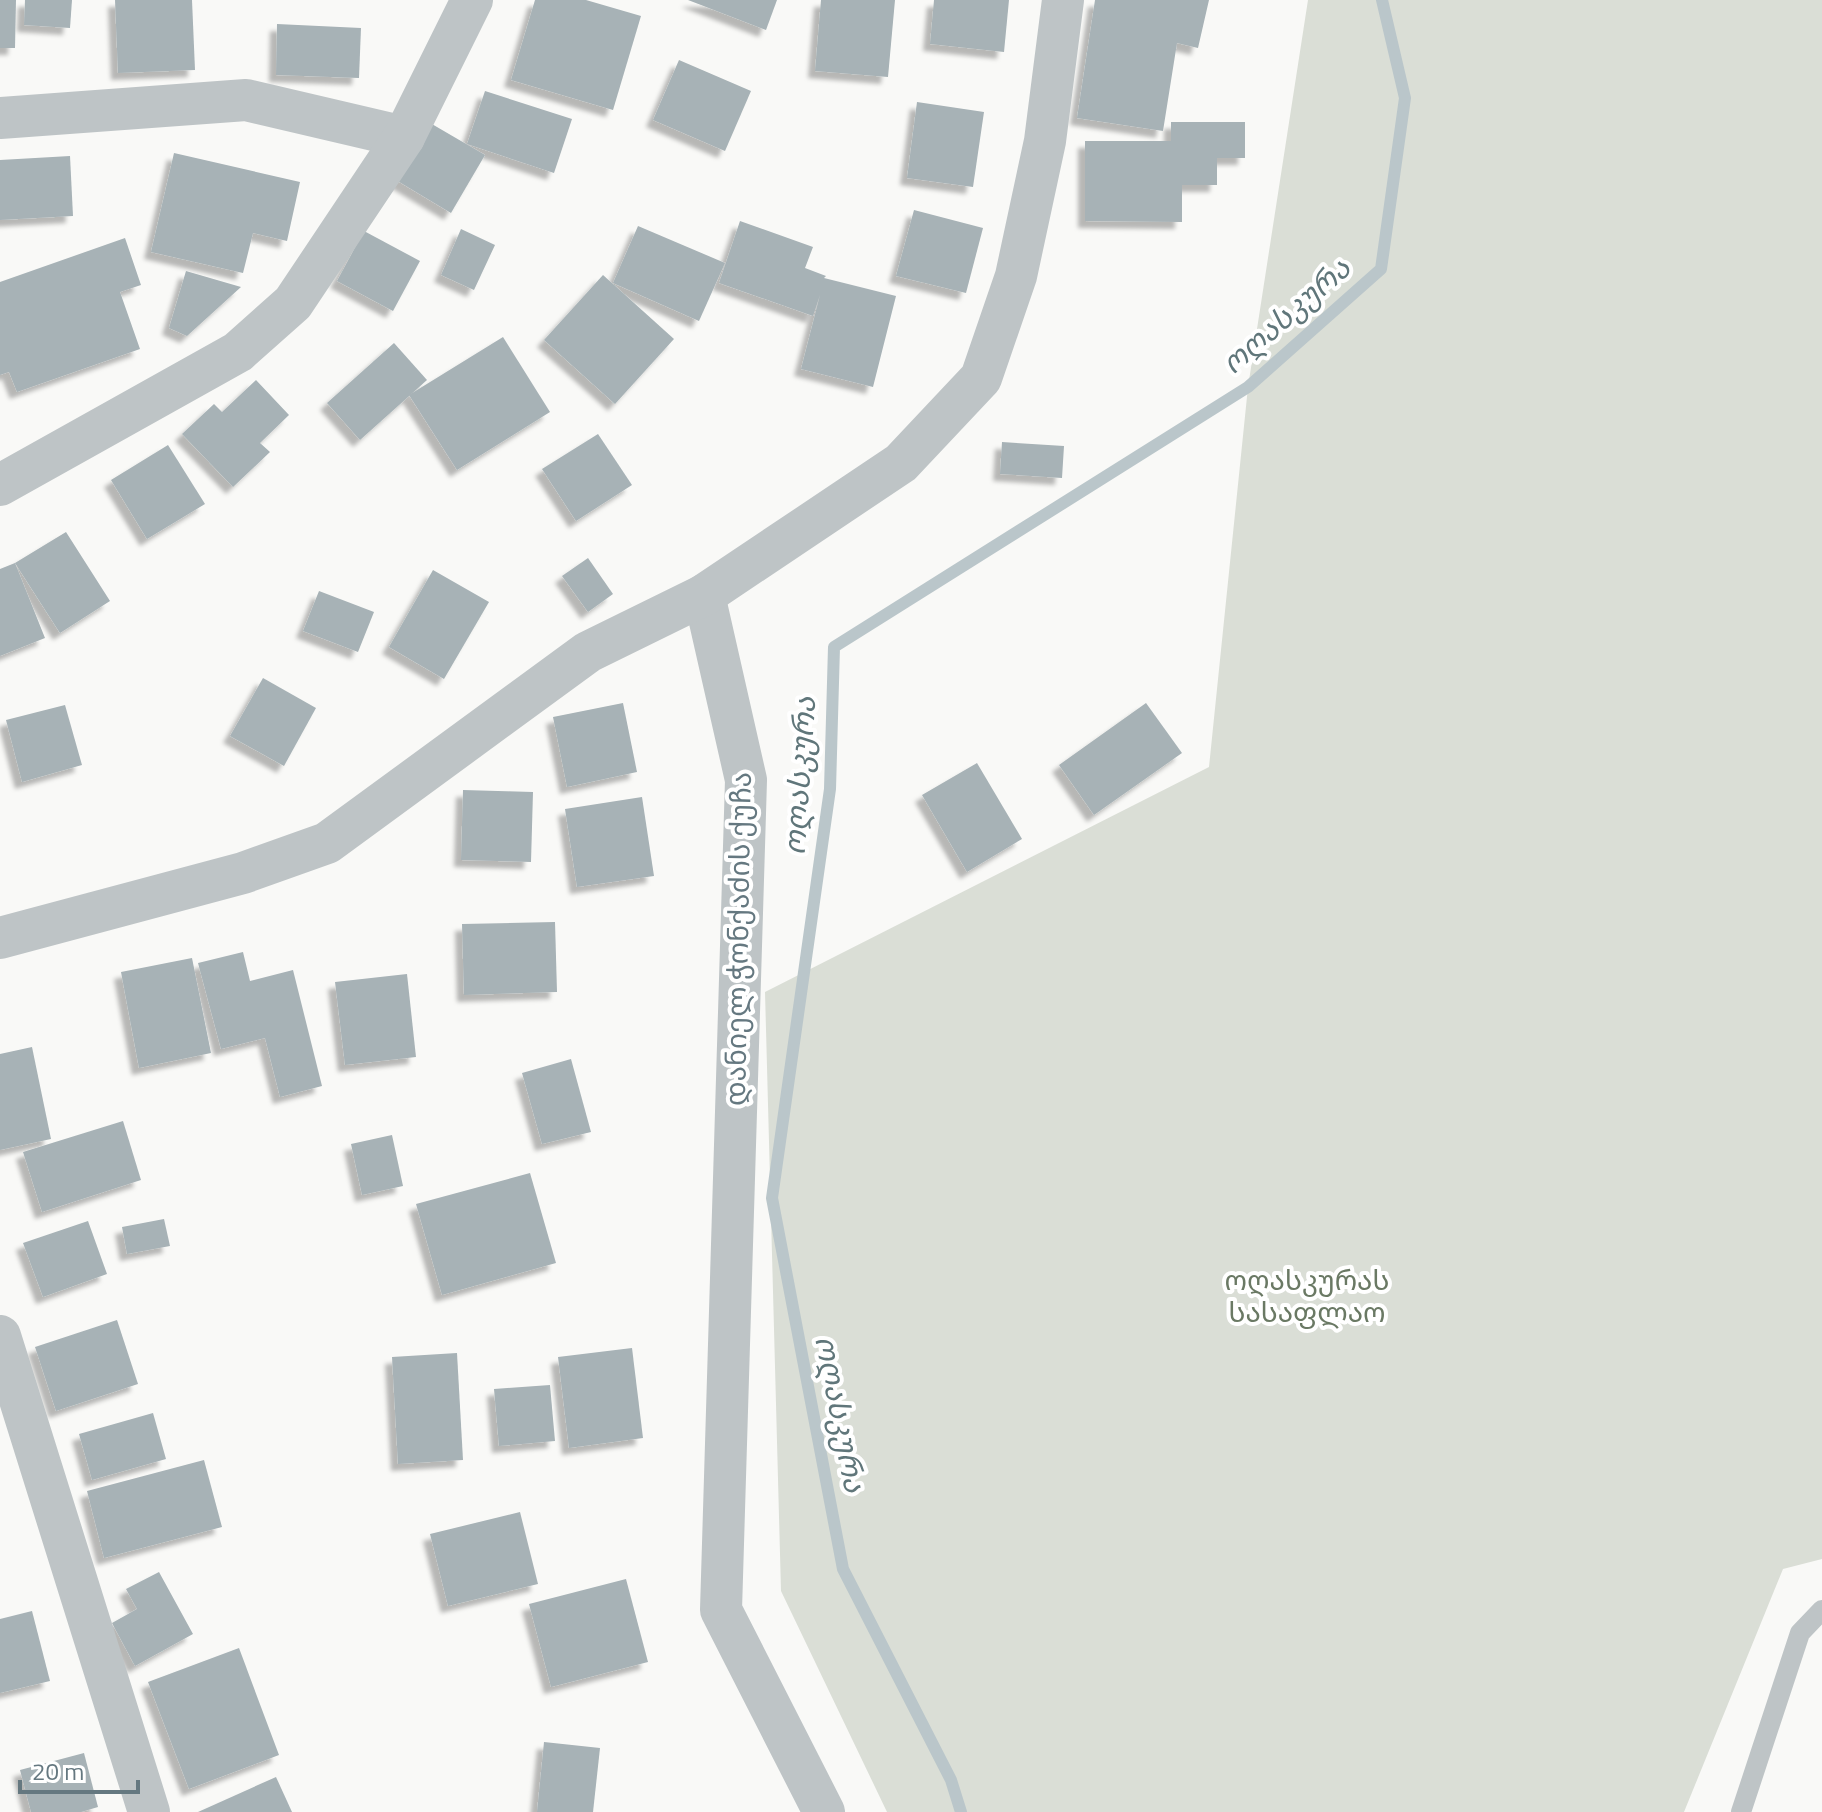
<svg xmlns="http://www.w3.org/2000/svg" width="1822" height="1812" font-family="'Titillium Web','Noto Sans Georgian',sans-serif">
<defs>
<filter id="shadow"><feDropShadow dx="-7" dy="7" stdDeviation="2" flood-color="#0004"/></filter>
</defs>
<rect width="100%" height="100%" fill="#f9f9f7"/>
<path fill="#daded6" d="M1308,0H1822V1559L1783,1569L1684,1812H887L781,1591L765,992L1209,767L1248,387Z"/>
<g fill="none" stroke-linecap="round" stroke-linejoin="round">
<path stroke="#bac6ca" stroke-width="12" d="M961,1812L951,1780L843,1569L772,1198L830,789L834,647L1248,387L1381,269L1405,98L1382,0"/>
</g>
<g fill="#a7b2b6" filter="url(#shadow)">
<path d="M0,0H16L15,48H0Z"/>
<path d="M25,0H72L70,28L24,25Z"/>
<path d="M115,0H192L195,70L118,73Z"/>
<path d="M535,0H586L641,16L613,110L511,80Z"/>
<path d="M688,0H777L766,30Z"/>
<path d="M821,0H895L888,77L815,71Z"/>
<path d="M934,0H1009L1004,52L930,44Z"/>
<path d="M1095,0H1209L1198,48L1177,43L1163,131L1077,118Z"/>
<path d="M277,24L361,28L359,78L276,75Z"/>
<path d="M679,60L751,91L725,151L653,120Z"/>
<path d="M485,91L572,119L554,173L467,144Z"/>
<path d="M917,102L984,112L973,187L907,178Z"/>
<path d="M425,120L485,155L451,213L391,177Z"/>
<path d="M1171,122H1245V158H1217V185H1182V222L1085,221V141H1171Z"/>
<path d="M174,153L300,182L287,241L253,233L243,273L151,252Z"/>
<path d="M70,156L73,216L0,220V160Z"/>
<path d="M914,210L983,228L966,293L896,276Z"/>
<path d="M740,221L813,247L805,268L826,276L824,278L896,296L873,387L801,369L820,295L813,316L719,283Z"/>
<path d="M638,226L725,263L699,321L613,283Z"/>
<path d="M461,229L495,245L474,290L441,275Z"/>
<path d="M364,231L420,261L393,311L337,281Z"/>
<path d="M125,238L141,285L120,292L140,349L17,392L9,372L0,375V282Z"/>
<path d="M186,271L241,287L187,336L169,328Z"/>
<path d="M603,275L674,339L615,404L544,340Z"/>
<path d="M503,337L550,412L457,470L409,395Z"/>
<path d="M394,343L427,380L360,440L327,403Z"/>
<path d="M256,380L289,415L260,443L270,452L233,487L182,434L214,404L222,412Z"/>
<path d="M598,434L632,485L576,521L542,469Z"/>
<path d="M1002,442L1064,446L1062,478L1000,474Z"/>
<path d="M168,445L205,504L147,539L111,480Z"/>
<path d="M66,532L110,601L60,633L15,563L45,638L0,656V569L15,563Z"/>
<path d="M588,558L613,594L588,612L562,576Z"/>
<path d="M433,570L489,602L444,679L389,647Z"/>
<path d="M319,591L374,612L358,652L303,631Z"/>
<path d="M263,678L316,708L284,766L230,736Z"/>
<path d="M623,703L637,772L567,787L553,717Z"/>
<path d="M1146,703L1182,753L1094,815L1059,765Z"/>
<path d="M65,705L82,765L22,782L6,720Z"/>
<path d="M977,763L1022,839L967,872L922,795Z"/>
<path d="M463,790L533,792L531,862L461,860Z"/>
<path d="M642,797L654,876L577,887L565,809Z"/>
<path d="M555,922L557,992L464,995L462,924Z"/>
<path d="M243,952L250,981L293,970L322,1086L280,1097L265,1038L221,1049L198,963Z"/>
<path d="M192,958L211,1053L139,1068L121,972Z"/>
<path d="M407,974L416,1057L345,1065L335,982Z"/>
<path d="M32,1047L51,1139L0,1150V1054Z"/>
<path d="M571,1059L591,1132L542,1144L522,1073Z"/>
<path d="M123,1121L141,1180L42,1212L23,1152Z"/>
<path d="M392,1135L403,1186L362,1195L351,1144Z"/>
<path d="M530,1173L556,1263L442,1295L416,1204Z"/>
<path d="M164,1219L170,1246L127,1254L122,1227Z"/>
<path d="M88,1221L107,1274L43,1297L23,1243Z"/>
<path d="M117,1320L138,1384L56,1411L35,1347Z"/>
<path d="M632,1348L643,1438L569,1448L558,1357Z"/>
<path d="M457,1353L463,1460L398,1464L392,1357Z"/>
<path d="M550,1385L555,1441L499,1446L494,1389Z"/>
<path d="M153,1413L166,1459L92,1480L79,1434Z"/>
<path d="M204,1460L222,1527L104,1558L87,1491Z"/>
<path d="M520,1512L538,1584L448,1606L430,1534Z"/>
<path d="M159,1572L193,1634L135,1666L112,1623L137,1609L126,1589Z"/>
<path d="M626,1579L648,1662L551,1687L529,1604Z"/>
<path d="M32,1611L50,1681L0,1693V1619Z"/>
<path d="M239,1648L279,1755L189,1789L148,1682Z"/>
<path d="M544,1742L600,1748L593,1812H537Z"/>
<path d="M84,1753L98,1807L81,1812H31L20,1770Z"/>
<path d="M276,1777L292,1812H198Z"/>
</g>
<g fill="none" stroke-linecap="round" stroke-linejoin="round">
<path stroke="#bec4c6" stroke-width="20" d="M1741,1812L1800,1633L1822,1610"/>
<g stroke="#bec4c6" stroke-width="42">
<path d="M0,118L246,100L404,137"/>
<path d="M0,485L238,352L293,303L404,137L472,0"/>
<path d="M704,595L746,780L721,1610L824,1812"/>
<path d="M0,938L243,873L327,843L588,652L704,595L901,463L981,378L1016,276L1045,141L1063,0"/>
<path d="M0,1336L149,1812"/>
</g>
</g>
<g text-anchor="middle" stroke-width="8" stroke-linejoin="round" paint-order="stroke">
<g font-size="28" fill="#657880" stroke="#fff">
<text transform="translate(738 939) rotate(-89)" y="10">დანიელ ჭონქაძის ქუჩა</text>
</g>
<g font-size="28" fill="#6a7964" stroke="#fff">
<text x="1307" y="1290">ოღასკურას<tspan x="1307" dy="32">სასაფლაო</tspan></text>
</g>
<g font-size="30" font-style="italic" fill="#60767a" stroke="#fff">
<text transform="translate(1286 316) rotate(-41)" y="10">ოღასკურა</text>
<text transform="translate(800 776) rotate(-86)" y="10">ოღასკურა</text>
<text transform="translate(840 1414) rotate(79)" y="10">ოღასკურა</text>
</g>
</g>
<path d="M20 1780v12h118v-12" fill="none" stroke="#657880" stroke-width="4"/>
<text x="32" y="1780" font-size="24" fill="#657880" stroke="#ffffff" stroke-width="6" paint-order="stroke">20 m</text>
</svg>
